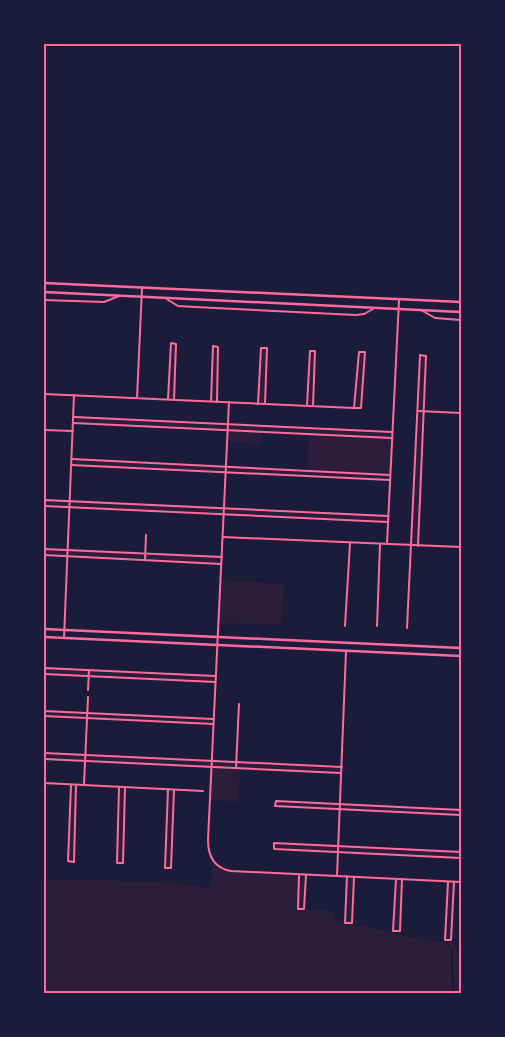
<svg xmlns="http://www.w3.org/2000/svg" width="505" height="1037" font-family="Lato,sans-serif">
<rect width="100%" height="100%" fill="#1b1b3a"/>
<g fill="#2a1e3b">
<path d="M171,343L176,344L173,400L167,399Z"/>
<path d="M213,346L218,347L217,401H211Z"/>
<path d="M261,348H267L265,404L258,403Z"/>
<path d="M310,351H315L313,406H307Z"/>
<path d="M359,352H365L361,408H355Z"/>
<path d="M420,356H426L418,546L412,545Z"/>
<path d="M74,417L392,432L390,480L72,465V459L308,470L309,434L263,432L262,444L227,442L228,430L73,423Z"/>
<path d="M44,500L388,516V522L44,506Z"/>
<path d="M44,549L222,557L221,564L44,555Z"/>
<path d="M220,580L284,584L281,625L218,623Z"/>
<path d="M44,668L215,676V682L44,674Z"/>
<path d="M44,711L213,719V724L44,716Z"/>
<path d="M44,753L342,767L341,773L240,768L239,802L210,800L211,767L44,759Z"/>
<path d="M71,785H76L74,862L68,861Z"/>
<path d="M119,787H125L123,863H117Z"/>
<path d="M168,789L174,790L171,868H165Z"/>
<path d="M276,801L461,810V815L275,806Z"/>
<path d="M274,843L461,852V858L274,849Z"/>
<path d="M213,862L227,870L306,875L304,909L334,911L333,919L345,923L347,876L354,877L352,923C386,930 419,943 454,943L461,963V993H44V880L120,879V881L171,883L210,888Z"/>
<path d="M396,879H402L400,931H393Z"/>
<path d="M448,881L454,882L451,940H445Z"/>
</g>
<g fill="none" stroke-linecap="round" stroke-linejoin="round">
<path stroke="#12122b" stroke-width="1" d="M452,950L453,993"/>
<g stroke="#ff6b9d" stroke-width="2">
<path d="M165,298L178,306L195,307L356,315L364,314L373,309"/>
<path d="M44,300L104,302L119,296"/>
<path d="M421,310L435,318L461,320"/>
<path d="M44,394C147,399 251,403 354,408H361L365,352H359L354,408"/>
<path d="M137,398L142,288"/>
<path d="M168,399L171,343L176,344L174,400"/>
<path d="M211,401L213,346L218,347L217,402"/>
<path d="M229,402L208,840C208,856 214,868 231,871L461,882"/>
<path d="M258,404L261,348H267L265,404"/>
<path d="M307,405L310,351H315L313,406"/>
<path d="M419,411L461,413"/>
<path d="M74,417L392,432"/>
<path d="M73,423L392,438"/>
<path d="M44,430L73,431"/>
<path d="M72,459L390,475"/>
<path d="M71,465L390,480"/>
<path d="M44,500L388,516"/>
<path d="M44,506L388,522"/>
<path d="M223,537L461,547"/>
<path d="M387,544L399,300"/>
<path d="M460,547L461,528"/>
<path d="M44,549L222,557"/>
<path d="M44,555L221,564"/>
<path d="M145,560L146,535"/>
<path d="M345,626L350,543"/>
<path d="M377,626L380,544"/>
<path d="M407,628L420,355L426,356L418,546"/>
<path d="M64,638L74,395"/>
<path d="M44,668L215,676"/>
<path d="M44,674L215,682"/>
<path d="M88,690L89,670"/>
<path d="M44,711L213,719"/>
<path d="M44,716L213,724"/>
<path d="M44,753L342,767"/>
<path d="M44,759L341,773"/>
<path d="M236,768L239,704"/>
<path d="M44,783L203,791"/>
<path d="M84,784L88,697"/>
<path d="M71,785L68,861L74,862L76,785"/>
<path d="M119,787L117,863H123L125,787"/>
<path d="M168,789L165,868H171L174,790"/>
<path d="M461,810L276,801L275,806L461,815"/>
<path d="M461,852L274,843V849L461,858"/>
<path d="M299,875L298,909H304L306,875"/>
<path d="M337,876L346,651"/>
<path d="M347,876L345,923H352L354,877"/>
<path d="M396,879L393,931H400L402,879"/>
<path d="M448,882L445,940H451L454,882"/>
</g>
<g stroke="#ff6b9d" stroke-width="2.5">
<path d="M44,283L461,302"/>
<path d="M44,292L461,312"/>
<path d="M44,629L461,648"/>
<path d="M44,637L461,656"/>
</g>
</g>
<rect width="505" height="1037" fill="none" stroke="#1b1b3a" stroke-width="90"/>
<rect x="45" y="45" width="415" height="947" fill="none" stroke="#ff6b9d" stroke-width="2"/>
</svg>
